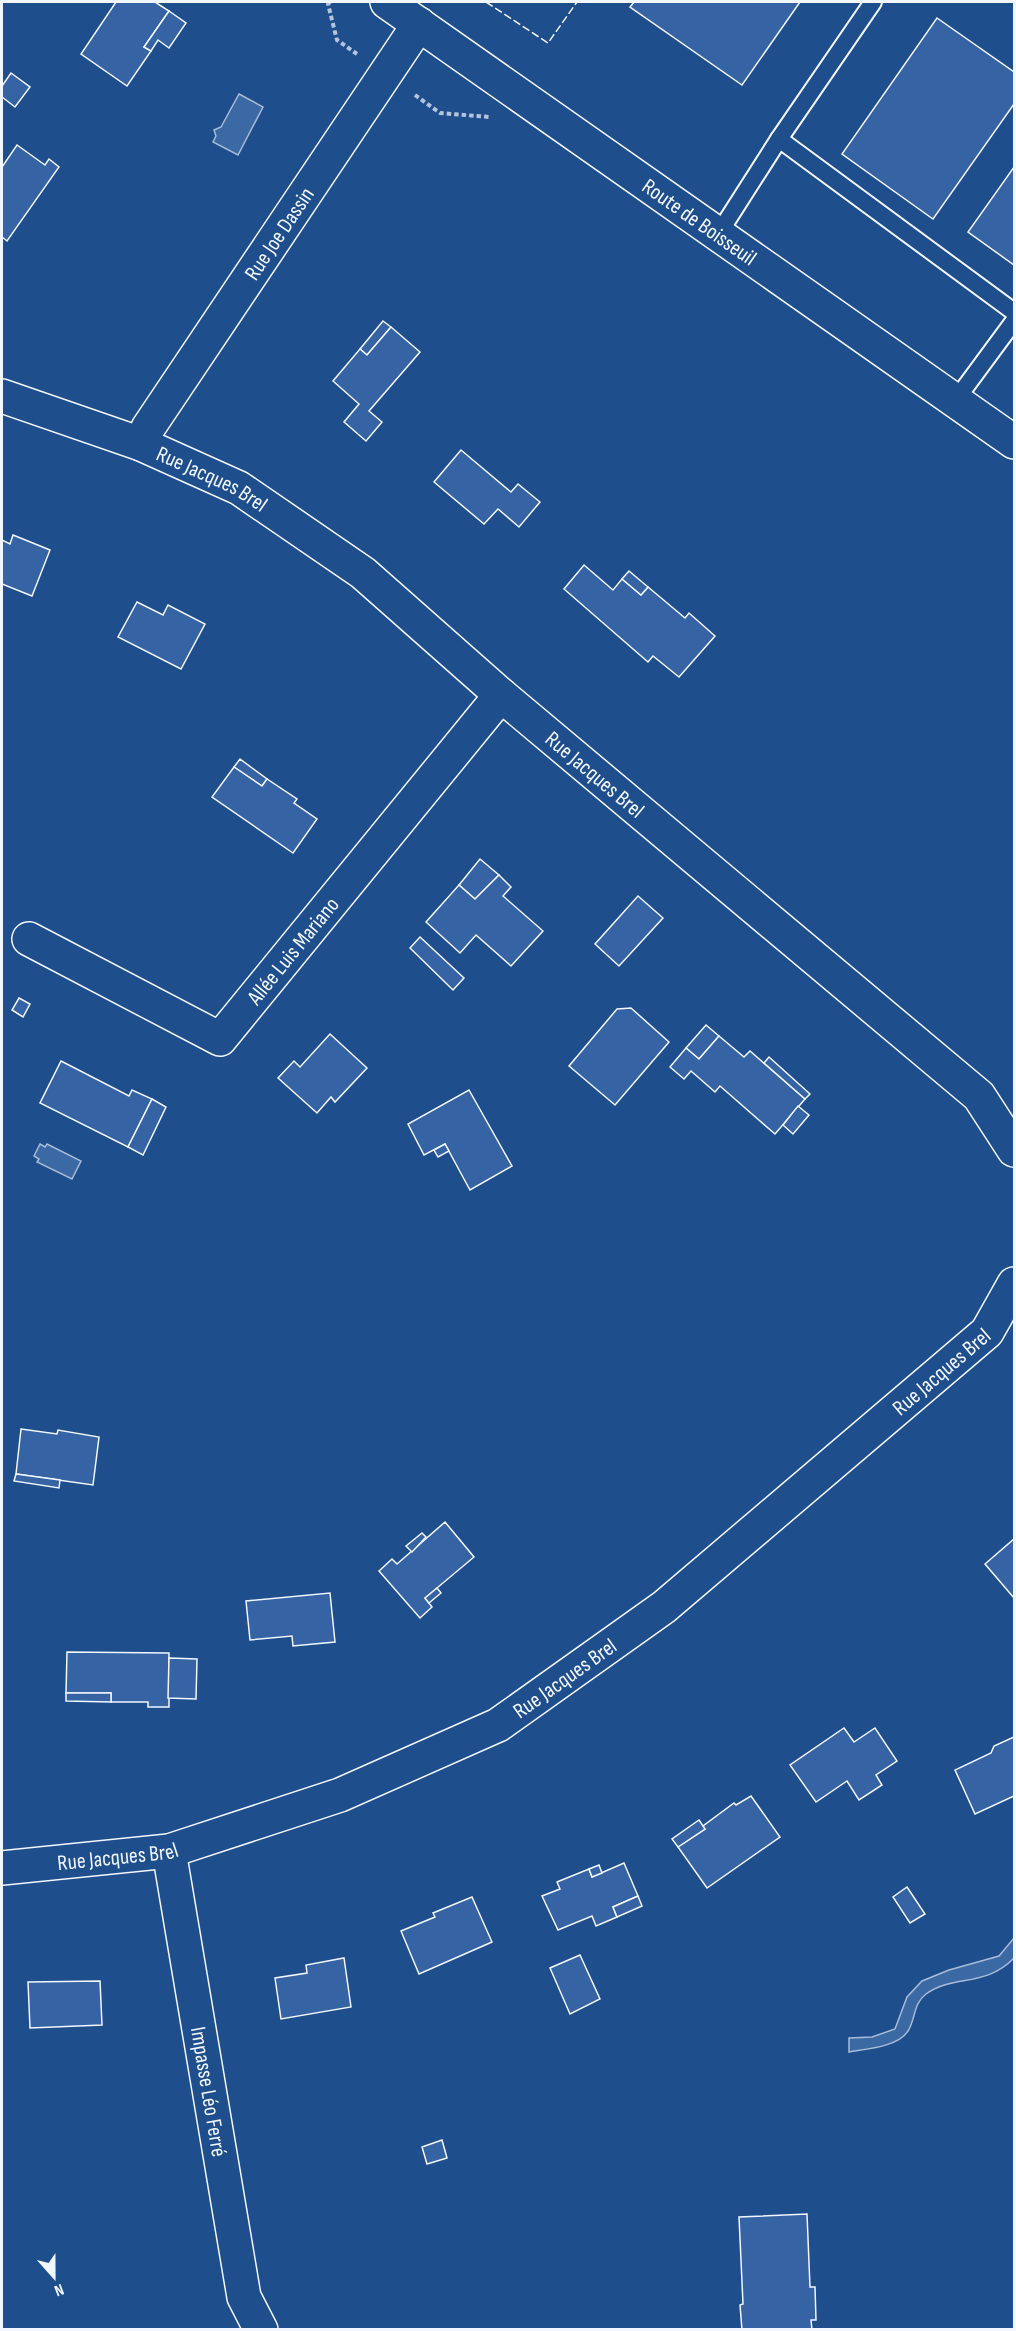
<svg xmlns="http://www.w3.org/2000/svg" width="1016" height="2331" font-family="'Sofia Sans Condensed',sans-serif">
<rect width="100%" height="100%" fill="#1f4e8c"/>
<g fill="#3b69a3" stroke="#a8bbd7" stroke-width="1.5">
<path d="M239,94L263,107L238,155L213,142L216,136L214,130L221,127Z"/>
<path d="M40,1144L45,1147L47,1144L81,1161L72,1179L37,1162L39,1159L34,1156Z"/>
<path d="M1014,1938V1958C985,1988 953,1974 926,1994C913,2004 916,2018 908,2031C898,2047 866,2049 849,2052V2038L872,2037L895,2029L907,1997L922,1981L949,1970L999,1956Z"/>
</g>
<g fill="#3563a3" stroke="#f2f6ff" stroke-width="1.5">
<path d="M116,2H155L169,11L144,47L151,51L127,86L81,54Z"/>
<path d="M634,2H800L742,85L630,7Z"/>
<path d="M169,11L186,23L169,48L158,40L151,51L144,47Z"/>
<path d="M937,18L1014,72V104L933,219L842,154Z"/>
<path d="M11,73L30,87L15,107L2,97V86Z"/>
<path d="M17,145L45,165L49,159L59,167L7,241L2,237V167Z"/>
<path d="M1014,167V265L968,232Z"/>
<path d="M383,321L391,327L367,355L360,349Z"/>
<path d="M391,327L420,352L369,411L382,422L366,441L344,422L359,404L333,381L360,349L367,355Z"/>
<path d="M461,450L511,492L518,484L540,502L519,527L498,509L484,524L434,482Z"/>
<path d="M13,535L50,550L32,596L2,584V540L10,544Z"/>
<path d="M584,565L613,590L622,579L641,595L648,587L685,618L689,613L715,636L679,677L653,656L648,662L564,589Z"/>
<path d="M629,571L648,587L641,595L622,579Z"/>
<path d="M137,602L163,615L168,605L205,624L181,669L118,637Z"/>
<path d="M240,759L267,779L262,786L234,767Z"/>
<path d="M234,767L262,786L267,779L297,799L294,803L317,819L293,853L212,797Z"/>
<path d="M480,859L499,875L475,899L459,885Z"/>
<path d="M499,875L511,887L503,896L543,931L511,966L476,935L460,953L426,922L459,885L475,899Z"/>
<path d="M638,896L663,918L619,966L595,944Z"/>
<path d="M420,937L464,978L453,990L410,948Z"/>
<path d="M19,998L30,1004L23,1017L12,1010Z"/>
<path d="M631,1008L669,1042L615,1105L569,1066L617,1009Z"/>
<path d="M706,1025L719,1036L699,1059L686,1048Z"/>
<path d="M330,1034L367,1068L335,1102L331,1097L317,1113L278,1078L294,1061L300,1067Z"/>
<path d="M719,1036L744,1057L750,1051L805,1099L775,1134L720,1086L715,1092L691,1071L684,1079L670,1067L686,1048L699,1059Z"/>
<path d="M769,1057L810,1094L805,1099L764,1063Z"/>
<path d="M61,1061L129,1096L132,1090L152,1099L128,1147L40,1103Z"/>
<path d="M469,1090L512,1166L470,1190L445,1144L424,1155L408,1124Z"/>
<path d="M152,1099L166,1107L143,1155L128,1147Z"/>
<path d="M798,1106L809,1115L793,1134L783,1125Z"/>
<path d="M445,1144L449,1151L438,1157L434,1150Z"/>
<path d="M21,1429L57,1434L58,1430L99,1437L93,1485L16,1474Z"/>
<path d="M16,1474L60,1480L59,1488L14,1481Z"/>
<path d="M445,1522L474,1557L425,1598L432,1607L420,1618L379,1571L392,1559L397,1564Z"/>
<path d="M422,1533L426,1537L412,1552L406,1546Z"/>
<path d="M1014,1539V1598L985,1564Z"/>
<path d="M437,1588L441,1593L429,1603L425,1598Z"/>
<path d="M330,1593L335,1642L293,1646L292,1636L250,1640L246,1601Z"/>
<path d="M67,1652L169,1653V1707H148V1702H111V1693H66Z"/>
<path d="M169,1658L197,1659L196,1699L168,1698Z"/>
<path d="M66,1693H111V1702L66,1701Z"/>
<path d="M844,1728L854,1742L875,1728L897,1761L876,1775L882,1785L859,1800L847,1781L816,1802L790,1765Z"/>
<path d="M1014,1737V1796L975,1814L955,1770L991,1753L994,1746Z"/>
<path d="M751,1796L780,1837L707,1888L678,1847L705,1829L703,1826L734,1803L736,1805Z"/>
<path d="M699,1820L705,1829L678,1847L672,1839Z"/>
<path d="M624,1863L638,1896L613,1907L617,1917L596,1926L592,1916L558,1930L542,1896L560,1889L557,1882L589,1869L592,1877Z"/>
<path d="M599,1865L602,1873L592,1877L589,1869Z"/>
<path d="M907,1887L925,1914L910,1923L893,1897Z"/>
<path d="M638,1896L642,1906L617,1917L613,1907Z"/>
<path d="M472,1897L492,1942L419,1974L401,1931L435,1917L433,1913Z"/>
<path d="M580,1955L600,1999L570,2014L550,1968Z"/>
<path d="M344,1958L351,2007L281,2019L275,1978L307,1973L306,1965Z"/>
<path d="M100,1981L102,2025L30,2028L28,1982Z"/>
<path d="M442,2140L447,2158L427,2164L422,2147Z"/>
<path d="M807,2214L810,2287H815L816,2320H811L812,2330H742L740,2305L743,2304L739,2217Z"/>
</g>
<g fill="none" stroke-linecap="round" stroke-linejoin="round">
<defs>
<g id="lane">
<path d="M779,139L1014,312"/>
<path d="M719,233L779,139L873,2"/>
<path d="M955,401L1014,321"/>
</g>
<g id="street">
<path id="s1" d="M2,396L141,444L239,488L363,573L501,695L979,1096L1014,1150"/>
<path id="s2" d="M141,444L148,428L419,24"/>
<path id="s3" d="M29,939L220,1039L501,695"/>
<path id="s4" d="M169,1851L244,2297L261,2330"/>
<path id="s5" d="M2,1868L169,1851L340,1795L498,1725L664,1607L987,1332L1014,1284"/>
</g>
<g id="secondary">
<path id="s6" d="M387,2L1014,442"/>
</g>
</defs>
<use href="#lane" stroke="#f2f6ff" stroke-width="20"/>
<use href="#street" stroke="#f2f6ff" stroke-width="36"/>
<use href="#secondary" stroke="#f2f6ff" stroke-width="36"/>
<g stroke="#b3c4dc" stroke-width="4" stroke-dasharray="4.5 3" stroke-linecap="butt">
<path d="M330,2L328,4L337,40L357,54"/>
<path d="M415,95L440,113L489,117"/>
</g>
<use href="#lane" stroke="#1f4e8c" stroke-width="16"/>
<use href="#street" stroke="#1f4e8c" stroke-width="33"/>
<use href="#secondary" stroke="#1f4e8c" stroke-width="33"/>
<path stroke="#f2f6ff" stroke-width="1.5" stroke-dasharray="8 3" stroke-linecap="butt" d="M486,2L548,43L577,2"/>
</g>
<g text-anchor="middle" stroke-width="4.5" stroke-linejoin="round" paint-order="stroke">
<g font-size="22" fill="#f2f6ff" stroke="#1f4e8c">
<text dy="8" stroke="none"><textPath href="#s6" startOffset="382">Route de Boisseuil</textPath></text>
<text dy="8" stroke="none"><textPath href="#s2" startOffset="252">Rue Joe Dassin</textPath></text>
<text dy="8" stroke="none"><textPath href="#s1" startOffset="226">Rue Jacques Brel</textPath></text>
<text dy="8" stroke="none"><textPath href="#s1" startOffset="712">Rue Jacques Brel</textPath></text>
<text dy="8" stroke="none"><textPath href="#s3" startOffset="330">Allée Luis Mariano</textPath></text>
<text dy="8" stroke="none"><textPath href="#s5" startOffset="1088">Rue Jacques Brel</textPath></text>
<text dy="8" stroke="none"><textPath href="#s5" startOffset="602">Rue Jacques Brel</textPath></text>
<text dy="8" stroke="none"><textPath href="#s5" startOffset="116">Rue Jacques Brel</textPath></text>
<text dy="8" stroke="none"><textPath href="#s4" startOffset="244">Impasse Léo Ferré</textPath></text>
</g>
</g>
<rect width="1016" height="2331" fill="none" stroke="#f2f6ff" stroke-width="6"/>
<g transform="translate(54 2277) rotate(159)" stroke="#1f4e8c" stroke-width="4.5" paint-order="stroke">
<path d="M0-4.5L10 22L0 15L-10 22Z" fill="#f2f6ff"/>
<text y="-9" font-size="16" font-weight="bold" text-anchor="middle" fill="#f2f6ff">N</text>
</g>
</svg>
